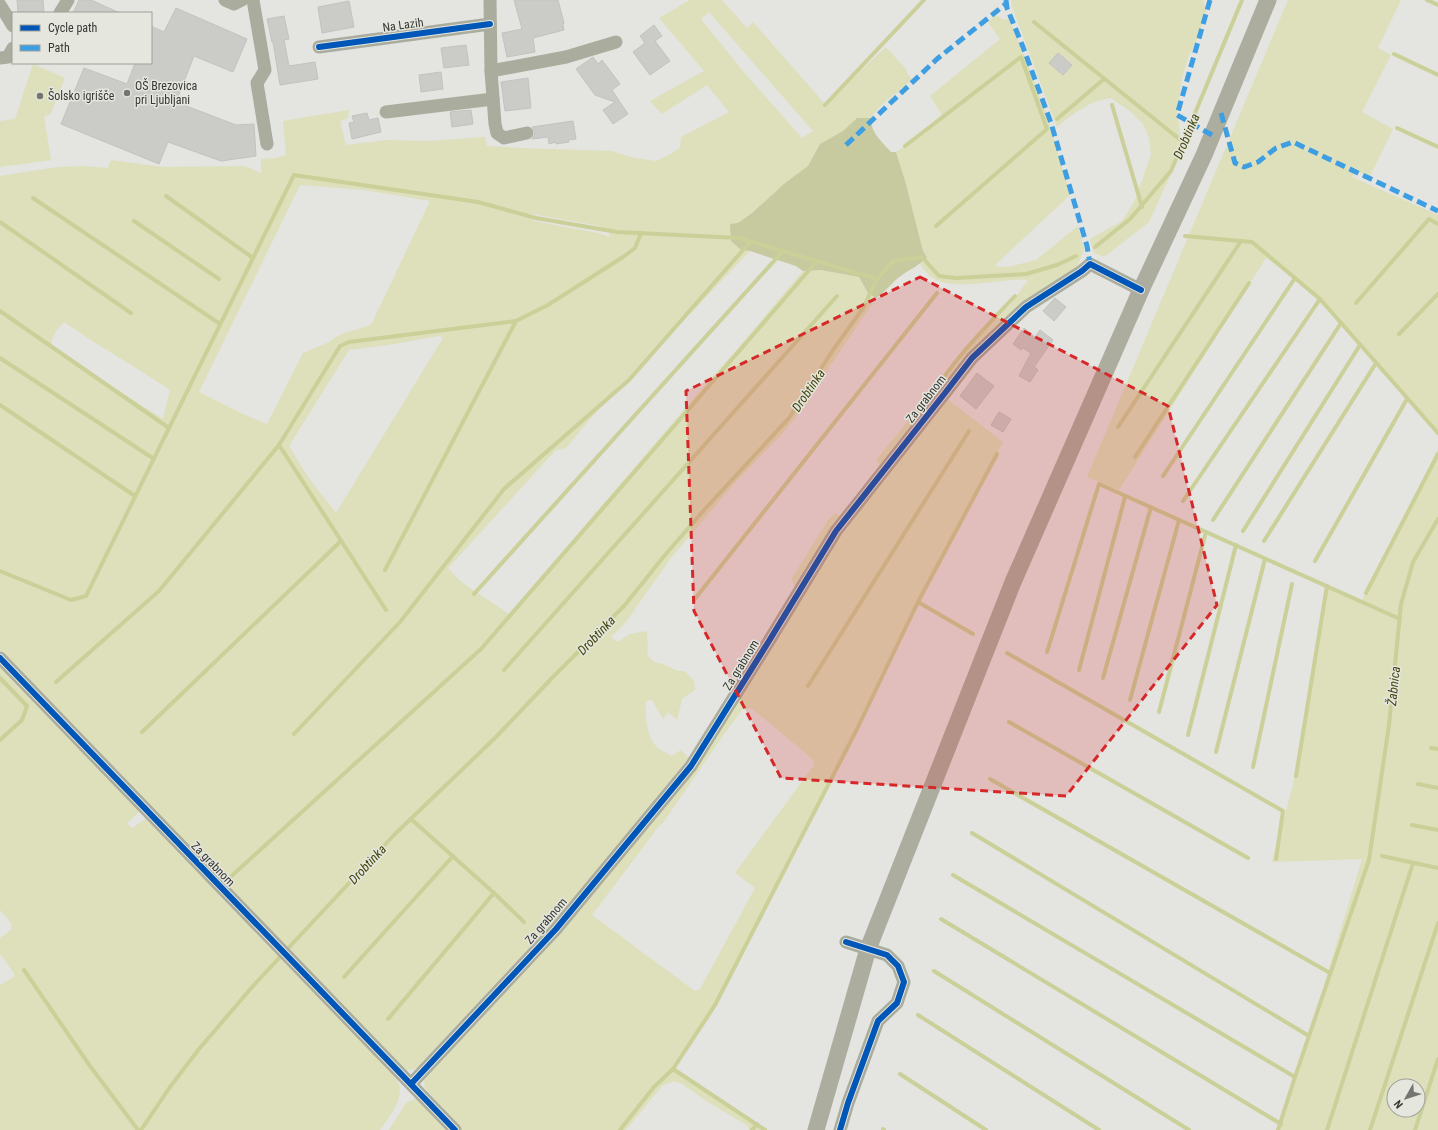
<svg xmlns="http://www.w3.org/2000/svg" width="1438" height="1130" font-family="'Roboto Condensed',sans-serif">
<rect width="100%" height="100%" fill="#e4e4e0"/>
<g fill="#dde0bb" fill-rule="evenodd">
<path d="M690,0H722L747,28L753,22L825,104L886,47L906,69L908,75L912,79C899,93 881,101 871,118H857L843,131L820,144L809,166L785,183L752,213L738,223L740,249L750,251L597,411L566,448L556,450L448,568L460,581L509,614L711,378L733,354L803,271L821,270L859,277L868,293L876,298L795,418L781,435L734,484L671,558L626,622L611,637L618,642L630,634L647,631L648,648L647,655L654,662L663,664L678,671H685L694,681L695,690L682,699L677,720L668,712L663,719L652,700L646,701C645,714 646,736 656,746C660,750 667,753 672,756L681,750L689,758L575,898L421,1066L412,1070L402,1069L0,650V176L57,167L83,166L108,168L111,160L163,167L244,166L261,173V159L276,158L286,155L283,121L349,110L348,118L340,121L346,145L387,140L429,141L485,137L487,146L522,148L612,151L630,157L655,161L667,156L680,148L681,137L729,112L707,85L662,114L650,101L704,71L659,18ZM709,12L813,131L802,138L742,70L701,19ZM300,185L364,190L430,201L371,325L341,334L327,343L303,353L267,424L243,414L199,392ZM526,213L595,225L609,230L610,237L598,233L534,221ZM64,322C98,346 135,366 170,390L163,419L80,366L51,345C51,337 58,328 64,322ZM439,336L443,338L336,513L308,477L289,446L349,350L388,345Z"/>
<path d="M1011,0H1203L1206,11L1202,26L1196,42L1189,55L1182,78L1177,111L1180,134L1177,161L1149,222L1104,257L1094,253L1090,239L1122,221L1135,200L1151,155L1149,138L1143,124L1131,112L1111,98C1089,101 1074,113 1057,127L1012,7ZM1058,53L1072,64L1062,75L1049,63Z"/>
<path d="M1288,0H1401L1378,48L1391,55L1362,112L1393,129L1370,176L1356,171L1352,177L1438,215V443V436C1409,403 1381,369 1352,336C1325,307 1300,279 1266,258L1119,490L1087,477Z"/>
<path d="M996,15L1002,19H1009L1027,62L1048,118L1070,195L994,266L1008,267L1036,260L1078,226L1084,249L1078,265L1070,273L1022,306L881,469L876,460L960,357L1010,305L1028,280C999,277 954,294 930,276C926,273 923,268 920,264L927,257L923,251L906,184L896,152L902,148L942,115L930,96L1000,39L988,22Z"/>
<path d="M33,64L65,78L50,115L44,116L51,160L0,167V121L15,119Z"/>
<path d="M946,398L1003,442L909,619L851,737L731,973L705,1021L675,1068L768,1130H749L748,1126L708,1102L682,1084L674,1081L662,1086L626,1130H462L425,1088L424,1080L720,728L755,676L840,535ZM751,708L803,751L813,760L814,765L735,873L755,888L700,989L695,991L592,915L659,826L663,823L724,734L742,710Z"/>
<path d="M1438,449V1130H1278L1294,1086L1362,859L1272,862L1293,785L1326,586L1362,600ZM1394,1086H1418V1110H1394Z"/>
<path d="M835,513L843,518L796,587L793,583L792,578L828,520Z"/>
<path d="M0,663L140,811L127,823L132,828L147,818L396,1075C397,1080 400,1086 400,1091C399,1106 388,1118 380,1130H0V985L14,977V973L0,954V938L11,930L12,924L0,910Z"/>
<path d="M417,1098L450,1130H389L406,1103Z"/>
</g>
<path fill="#c7ca9f" d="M857,118H871C870,132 882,142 891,152H896L906,184L923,251L927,257C919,266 908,270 898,278C891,284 885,292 876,298L868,293L859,277L821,270L803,271L796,266L750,251L740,249L731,241L730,224L738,223L752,213L785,183L808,166L820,144L843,131Z"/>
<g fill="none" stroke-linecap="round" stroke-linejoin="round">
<g stroke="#cbcf98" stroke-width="4">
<path d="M1427,0L1438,5"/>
<path d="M1034,22L1183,142"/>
<path d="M1394,54L1438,75"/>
<path d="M825,105L924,0"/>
<path d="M1112,105L1142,207"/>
<path d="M1057,119L1104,79"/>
<path d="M1397,128L1438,147"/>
<path d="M905,146L1021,57L1047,129L936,226"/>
<path d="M166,196L253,258"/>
<path d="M33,198L220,324"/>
<path d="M134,221L219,279"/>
<path d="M0,222L131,313"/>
<path d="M1185,236L1252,242L1320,299L1438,433"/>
<path d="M1095,247L1130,219L1171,171L1242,0"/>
<path d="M1356,303L1429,219L1438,224"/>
<path d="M0,311L169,428"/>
<path d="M1399,334L1438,294"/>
<path d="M0,358L154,459"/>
<path d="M931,396C955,358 984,329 1015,296"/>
<path d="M0,405L135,496"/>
<path d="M1118,427L1241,241"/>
<path d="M279,445L386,610"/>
<path d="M1135,457L1249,283"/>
<path d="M1163,476L1295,278"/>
<path d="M1183,501L1320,299"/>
<path d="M1213,520L1341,323"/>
<path d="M1243,531L1360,345"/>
<path d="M1264,541L1376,363"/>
<path d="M1315,561L1407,399"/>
<path d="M385,570L516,321"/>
<path d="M0,571L71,600L86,596L294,175L478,202L536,218L617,232L739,238L877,279"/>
<path d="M1366,593L1438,454"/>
<path d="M474,594L783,251"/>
<path d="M694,600L937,293"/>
<path d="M918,602L973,634"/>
<path d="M1047,652L1099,484L1400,619"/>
<path d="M1007,653L1283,811L1276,859"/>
<path d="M504,670L837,296"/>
<path d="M1079,670L1125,497"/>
<path d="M0,678L27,706L22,720L0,740"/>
<path d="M1103,678L1151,507"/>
<path d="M56,682L159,591L279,445L340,346L349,342L516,321L548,305L623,257L635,248L641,233"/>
<path d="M808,686L969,431"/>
<path d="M1130,700L1179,520"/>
<path d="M1159,712L1206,532"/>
<path d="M1009,722L1248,858"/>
<path d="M142,732L341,541"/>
<path d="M294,734L400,622L504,489L629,380L750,242"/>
<path d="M1188,735L1236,545"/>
<path d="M1431,748L1438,749"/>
<path d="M1216,752L1265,559"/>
<path d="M1253,767L1292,584"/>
<path d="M1296,776L1327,586"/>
<path d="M990,779L1330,973"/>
<path d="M1418,784L1438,788"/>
<path d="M411,819L494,893L524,922"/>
<path d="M1412,825L1438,830"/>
<path d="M972,833L1309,1036"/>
<path d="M1382,856L1438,868"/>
<path d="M953,875L1295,1077"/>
<path d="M226,881L481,649L817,261"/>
<path d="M941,919L1281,1124"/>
<path d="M24,970L90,1066L138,1130"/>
<path d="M934,971L1189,1130"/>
<path d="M344,977L453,856"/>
<path d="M918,1015L1099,1130"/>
<path d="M388,1019L494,893"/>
<path d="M673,1069L765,1130"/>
<path d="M900,1074L986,1130"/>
<path d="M883,1129L884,1130"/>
<path d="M141,1130L170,1087L199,1049L253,986L394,835L496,737L552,678L624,606L665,555L705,509L789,418L833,350L863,308L877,279L893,261L922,257L939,276L956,278L1026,274L1057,265L1076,256"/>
<path d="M620,1130L654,1087L673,1069L715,1005L857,729L918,602L997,454"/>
<path d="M752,1130L757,1124"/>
<path d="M1278,1130L1295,1077L1369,860L1389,725L1401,604L1413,562L1438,519"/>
<path d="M1327,1130L1413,863"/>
<path d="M1370,1130L1438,923"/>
<path d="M1415,1130L1438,1059"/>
</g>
</g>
<g fill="#cbccc8" stroke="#c2c3c0">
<path d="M17,0H43L44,13H18Z"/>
<path d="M79,0H91L120,13H73Z"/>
<path d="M514,0H558L564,23L563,24L564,30L533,38L535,52L507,57L502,33L522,29Z"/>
<path d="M349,1L354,27L322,33L318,7Z"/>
<path d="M176,8L247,39L233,72L194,56L176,102L236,125L254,124L256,156L221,161L168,142L159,164L61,124L84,68L127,84L135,63H151V26L164,32Z"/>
<path d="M284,16L289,39L284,40L289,66L315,62L318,79L280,85L273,42H272L267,19Z"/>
<path d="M654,25L662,36L655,41L670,61L650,75L633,52L645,43L640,36Z"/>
<path d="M466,45L469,65L444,68L441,48Z"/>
<path d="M1058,53L1072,65L1063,75L1049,63Z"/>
<path d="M593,57L598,64L602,60L620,84L612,90L628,114L613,124L603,110L615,102L595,95L576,69Z"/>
<path d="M441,72L443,89L421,92L419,75Z"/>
<path d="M528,78L531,108L505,111L501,82Z"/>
<path d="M471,110L473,124L452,127L450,112Z"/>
<path d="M367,113L369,120L378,118L381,132L352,139L349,123L354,122L352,116Z"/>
<path d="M573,121L576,139L568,140L569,142L556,144V142L549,144L548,137L532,139L534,136L535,132L532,127Z"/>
<path d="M1055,298L1066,307L1054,321L1043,311Z"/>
<path d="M1024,328L1035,337L1040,330L1053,340L1034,367L1038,370L1030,382L1019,376L1031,353L1023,348L1021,350L1013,344Z"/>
<path d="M977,373L994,386L976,409L960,396Z"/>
<path d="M999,412L1011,419L1003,432L991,425Z"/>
</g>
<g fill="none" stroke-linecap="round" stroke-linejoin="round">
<g stroke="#aaac9d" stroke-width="13">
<path d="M225,0L234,4L242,0"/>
<path d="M253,0L265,70L257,83L267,144"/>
<path d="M490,0L491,71L495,124L497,133L504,138L527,133"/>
<path d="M0,5L13,26"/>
<path d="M60,13L68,0"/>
<path d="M319,47L490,24"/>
<path d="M0,58L8,57L13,48"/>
<path d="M491,71L566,57L616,42"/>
<path d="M386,112L493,99"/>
<path d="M0,658L455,1130"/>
<path d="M411,1084L556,929L691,766L769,641L836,531L945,393L972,358L1026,307L1082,271L1090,264L1141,290"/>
<path d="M840,1130L848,1103L878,1021L897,1003L904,982L898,966L887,955L846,942"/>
</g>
<path stroke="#adad9f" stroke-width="17" d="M816,1130L868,949L1013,582L1141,290L1204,155L1268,0"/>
<g stroke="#3e9ee2" stroke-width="5" stroke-dasharray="10 5" stroke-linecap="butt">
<path d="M1006,0L1007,8L1023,47L1051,123L1087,246L1090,264"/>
<path d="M1210,0L1177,115L1212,135"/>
<path d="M1221,113L1235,163L1244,167L1258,162L1276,148L1293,142L1438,211"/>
<path d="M846,145L937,59L1007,3"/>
</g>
<defs>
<g id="cycleway">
<path d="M319,47L490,24"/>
<path d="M0,658L455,1130"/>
<path d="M411,1084L556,929L691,766L769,641L836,531L945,393L972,358L1026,307L1082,271L1090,264L1141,290"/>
<path d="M840,1130L848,1103L878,1021L897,1003L904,982L898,966L887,955L846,942"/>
</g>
</defs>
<use href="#cycleway" stroke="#e5e6de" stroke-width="8"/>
<use href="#cycleway" stroke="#0057b8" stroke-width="6"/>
</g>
<path fill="#d62828" fill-opacity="0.2" stroke="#d62828" stroke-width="3" stroke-dasharray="8 5" stroke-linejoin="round" d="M920,277L1168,406L1217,605L1066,796L781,778L694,611L686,391Z"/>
<g fill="#747471" stroke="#e5e6de" stroke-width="1.5">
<circle cx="127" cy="93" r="4"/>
<circle cx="40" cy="96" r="4"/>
</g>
<g text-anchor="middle" stroke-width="3" stroke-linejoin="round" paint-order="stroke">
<g font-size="12" fill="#373835" stroke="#e5e6de">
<text transform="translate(403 25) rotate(-8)" y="4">Na Lazih</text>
<text transform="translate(926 399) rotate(-52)" y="4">Za grabnom</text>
<text transform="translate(741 665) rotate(-58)" y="4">Za grabnom</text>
<text transform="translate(213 864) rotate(46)" y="4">Za grabnom</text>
<text transform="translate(546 921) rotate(-49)" y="4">Za grabnom</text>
</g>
<g font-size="12" fill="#373835" stroke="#e5e6de" text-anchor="start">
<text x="135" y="90">OŠ Brezovica<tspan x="135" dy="14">pri Ljubljani</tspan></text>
<text x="48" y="100">Šolsko igrišče</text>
</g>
<g font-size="13" font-style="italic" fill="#44470c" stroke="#e5e6de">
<text transform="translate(1186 136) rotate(-67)" y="5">Drobtinka</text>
<text transform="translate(808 390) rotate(-56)" y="5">Drobtinka</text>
<text transform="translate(596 635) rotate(-46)" y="5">Drobtinka</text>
<text transform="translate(1393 686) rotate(-84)" y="5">Žabnica</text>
<text transform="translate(367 864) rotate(-47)" y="5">Drobtinka</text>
</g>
</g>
<rect x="12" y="12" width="140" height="52" fill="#e5e6de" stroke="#9fa09a"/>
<rect x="20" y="25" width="20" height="6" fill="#0057b8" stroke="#9fa09a"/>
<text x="48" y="32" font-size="12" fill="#373835">Cycle path</text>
<rect x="20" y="45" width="20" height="6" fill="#3e9ee2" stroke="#9fa09a"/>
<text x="48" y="52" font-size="12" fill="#373835">Path</text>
<g transform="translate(1406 1098) rotate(231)"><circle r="19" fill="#e5e6de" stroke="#9fa09a"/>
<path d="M0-3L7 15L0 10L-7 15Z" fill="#747471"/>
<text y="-6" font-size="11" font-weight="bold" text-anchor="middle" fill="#373835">N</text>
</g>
</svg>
